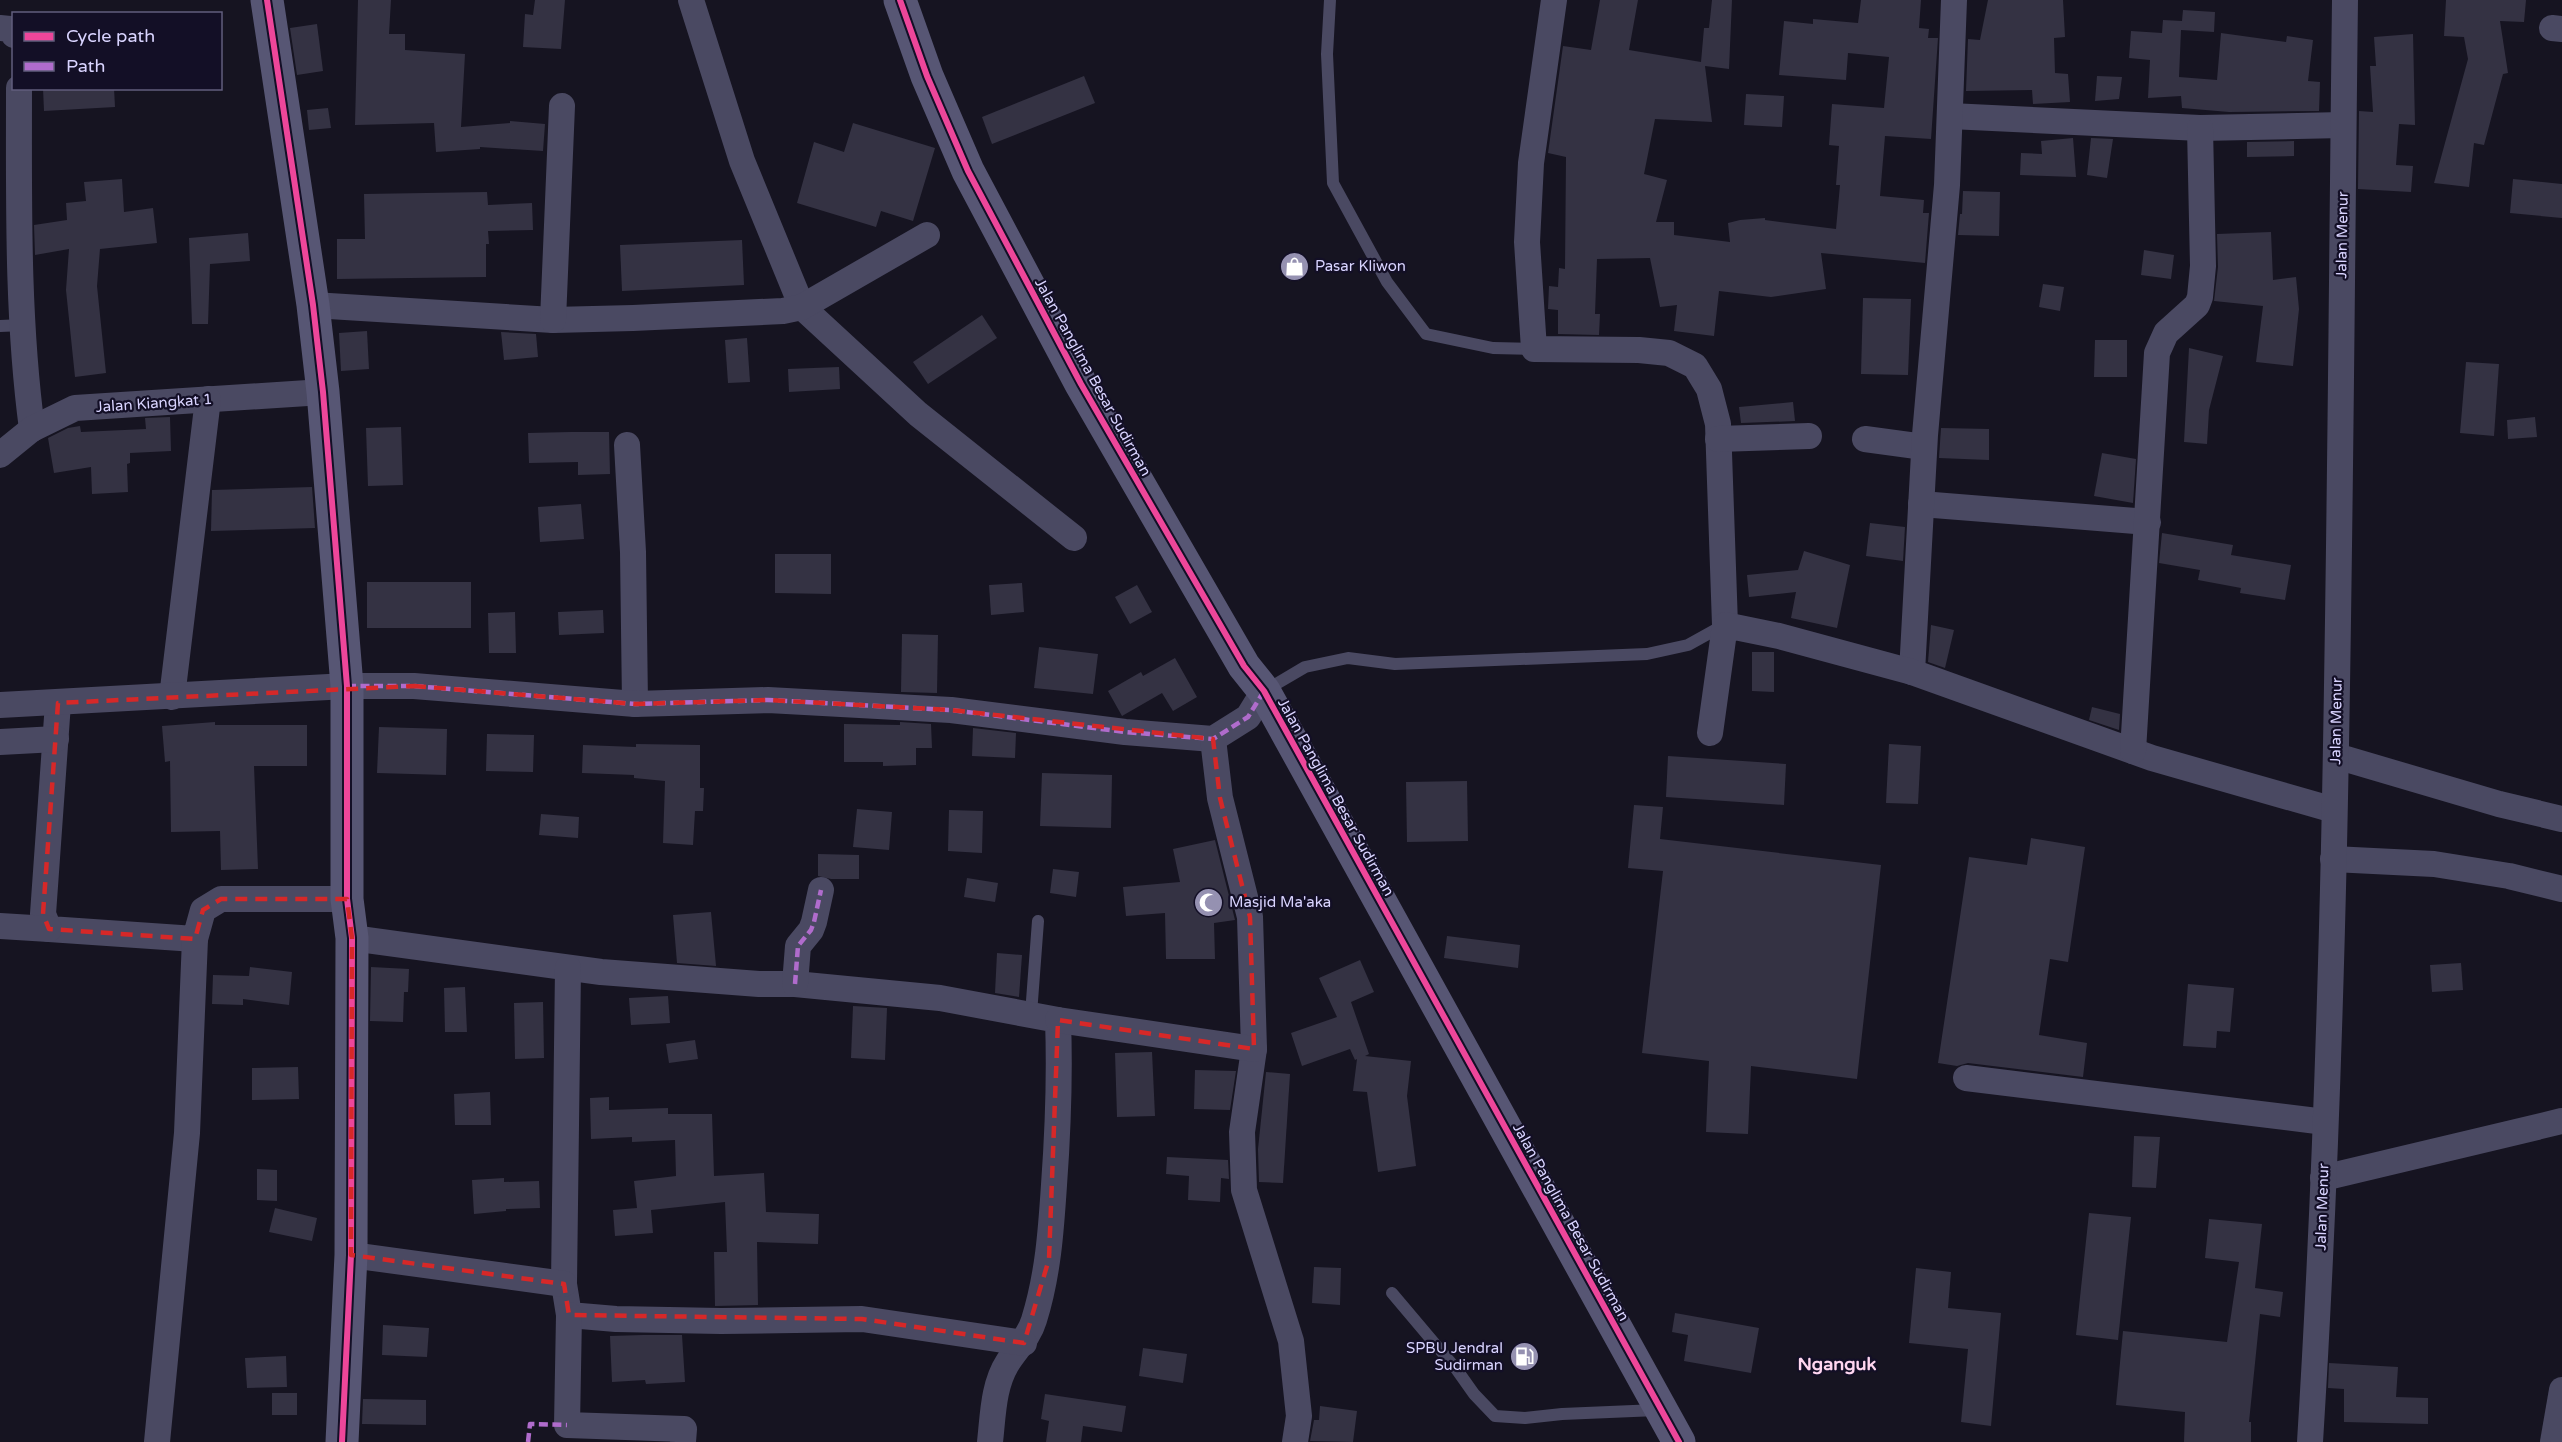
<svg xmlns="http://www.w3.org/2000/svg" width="2562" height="1442" font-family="'Varela Round',sans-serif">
<rect width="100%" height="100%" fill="#161421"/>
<g fill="#343243">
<path d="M358,0H391L389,34H405V50L465,54L461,127L510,123V121L545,124L543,151L480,147V149L436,152L434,123L355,125Z"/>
<path d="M535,0H565L561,49L523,47L525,14L533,15Z"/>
<path d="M1600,0H1638L1629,50L1701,62L1704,28H1709L1712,0H1732L1729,69L1705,66L1712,122L1655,119L1644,174L1667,180L1656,222H1674V235L1730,242L1728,223L1740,220L1765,218V220L1836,229L1840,185H1836L1839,146L1829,145L1832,104L1884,108L1889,57L1848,53L1846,80L1779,75L1784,21L1813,24V19L1858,23L1861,0H1921L1919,28L1929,29L1928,38H1938L1931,139L1885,136L1880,196L1924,200L1923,213H1929L1925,263L1821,253L1826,289L1771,297L1719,291L1714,336L1674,331L1677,305L1660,307L1650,258L1597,259L1595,314H1600L1599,335L1558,334V310L1548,309L1549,286L1558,287L1559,268L1565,269L1566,157L1548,153L1563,46L1591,50Z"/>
<path d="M1988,0H2063L2065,37L2054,38L2055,73L2068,74L2070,102L2033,104L2032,90L1966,91L1968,39L1980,40Z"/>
<path d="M2446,0H2526L2524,22L2500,21L2508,73L2503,74L2484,145L2474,143L2469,187L2434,183L2468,59L2464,37L2444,36Z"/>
<path d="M2183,10L2215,12L2214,32L2181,30L2179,77L2217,80L2221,33L2286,42L2287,36L2313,40L2308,81L2320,82L2319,111L2229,112L2182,108L2181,96L2148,98L2150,60L2129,58L2131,31L2162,33L2163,20L2182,21Z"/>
<path d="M317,24L323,71L297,75L290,28Z"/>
<path d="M2413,34L2415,125L2399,124L2396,165L2413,166L2411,192L2358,189L2359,111L2373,112L2370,66H2376L2374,37Z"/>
<path d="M1084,76L1095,103L992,144L982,117Z"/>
<path d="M2097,76L2122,77L2119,99L2095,101Z"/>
<path d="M43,88H114L115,107L44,111Z"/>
<path d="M1746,94L1784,96L1782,127L1744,125Z"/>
<path d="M328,108L331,128L309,130L307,110Z"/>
<path d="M853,123L935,148L913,221L881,211L876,227L797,203L814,142L844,152Z"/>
<path d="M2073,138L2076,177L2020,175L2021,153L2042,154L2041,141Z"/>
<path d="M2091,138L2113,139L2107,178L2087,175Z"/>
<path d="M2294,141V156L2247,157V142Z"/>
<path d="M122,179L124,212L153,208L157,243L100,249L97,286L106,373L75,377L66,290L69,249L35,255L34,225L67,220L66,203L86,201L84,182Z"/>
<path d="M2513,179L2562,184V218L2510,213Z"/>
<path d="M1963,191L2000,192L1999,236L1958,235L1960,214H1962Z"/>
<path d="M487,192L488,205L532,203L533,230L488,231L489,244H486V277L337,279V239H365L364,194Z"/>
<path d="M2271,232L2273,280L2296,277L2299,309L2293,366L2256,362L2263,306L2214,301L2218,267L2217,234Z"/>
<path d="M248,233L250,261L210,264L208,324H192L189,238Z"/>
<path d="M742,240L744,285L622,291L620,245Z"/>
<path d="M2144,250L2174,255L2171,279L2141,275Z"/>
<path d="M2043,284L2064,287L2060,311L2039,307Z"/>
<path d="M1863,298L1911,299L1908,375L1861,374Z"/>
<path d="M982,315L997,338L928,384L913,362Z"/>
<path d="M367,331L369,369L341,371L339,333Z"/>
<path d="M501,332L536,334L538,357L504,360Z"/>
<path d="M747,338L750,382L728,383L725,340Z"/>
<path d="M2095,340H2127V377H2094Z"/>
<path d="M2189,348L2223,356L2209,410L2207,444L2184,442Z"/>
<path d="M2466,362L2499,364L2494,436L2460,433Z"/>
<path d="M839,367L840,389L789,392L788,369Z"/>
<path d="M1793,402L1795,421L1741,423L1739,407Z"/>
<path d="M170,417L171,451L130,453V463L127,464L128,492L92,494L91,467L54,473L48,438L68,428L80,426L81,432L146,429L145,418Z"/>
<path d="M2535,417L2537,437L2508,439L2507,420Z"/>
<path d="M401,427L403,485L368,486L366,428Z"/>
<path d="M1941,428L1989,429V460L1939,458Z"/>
<path d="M571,432H609L610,474L578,475V462L529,463L528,433Z"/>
<path d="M2102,453L2136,459L2133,503L2094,496Z"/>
<path d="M312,487L315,528L211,531L212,490Z"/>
<path d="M581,504L584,539L540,542L538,507Z"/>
<path d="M1870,523L1905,527L1903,561L1866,556Z"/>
<path d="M2162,533L2233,545L2231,555L2291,565L2285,600L2240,593L2241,588L2198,580L2200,570L2159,563Z"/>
<path d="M1804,551L1850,565L1837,628L1791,618L1796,592L1749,597L1747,575L1798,570Z"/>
<path d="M775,554H831V594L775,593Z"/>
<rect x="367" y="582" width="104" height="46"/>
<path d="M1022,583L1024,612L991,615L989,585Z"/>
<path d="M1137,585L1152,612L1130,624L1115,597Z"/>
<path d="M603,610L604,633L559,635L558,612Z"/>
<path d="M515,612L516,653H489L488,613Z"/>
<path d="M1931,625L1954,630L1945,668L1928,662Z"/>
<path d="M902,634L938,635L937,693L901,692Z"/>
<path d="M1039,647L1098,654L1093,694L1034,688Z"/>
<path d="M1752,652H1774V692L1752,691Z"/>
<path d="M1175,658L1197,697L1173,711L1162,693L1122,716L1108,691L1141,672L1143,676Z"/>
<path d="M2092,707L2120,714L2119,730L2089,720Z"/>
<path d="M215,722V725H307V766H254L258,869L221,870L220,831L171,832L170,761L165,762L162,726Z"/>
<path d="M900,722L931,724L932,748H916V765L883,766V762H844V724L900,725Z"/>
<path d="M379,727L447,729L446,775L377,773Z"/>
<path d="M973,728L1016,733L1015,758L972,756Z"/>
<path d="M487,734L534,735L533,772L486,771Z"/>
<path d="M636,744L700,745V788H704L703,811H695L693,845L663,843L665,781L634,778V775L582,773L583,745L636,747Z"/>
<path d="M1889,744L1921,746L1918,804L1886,803Z"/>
<path d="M1668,756L1786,764L1784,805L1666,797Z"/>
<path d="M1042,773L1112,775L1111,828L1040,826Z"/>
<path d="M1467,781L1468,841L1407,842L1406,782Z"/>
<path d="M1634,805L1663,807L1660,839L1881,865L1857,1079L1751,1066L1748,1134L1706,1132L1709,1061L1642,1053L1663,871L1628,868Z"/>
<path d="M857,809L892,812L889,850L853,847Z"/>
<path d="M949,810L983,811L982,853L948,851Z"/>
<path d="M541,814L579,817L578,838L539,835Z"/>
<path d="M2031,838L2085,847L2068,962L2050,959L2039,1035L2087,1043L2083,1077L1968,1063L1957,1066L1938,1063L1969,857L2027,865Z"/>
<path d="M1215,840L1235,920L1214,923L1215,959H1166L1165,913L1126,916L1123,887L1180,882L1173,849Z"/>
<path d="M818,854L859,855V879H831L818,876Z"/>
<path d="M1053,869L1079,872L1076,897L1050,893Z"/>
<path d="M967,878L998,883L995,902L964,897Z"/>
<path d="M711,912L716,966L677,963L673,915Z"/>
<path d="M1447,936L1520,945L1518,968L1444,958Z"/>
<path d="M997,953L1022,955L1019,997L995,993Z"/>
<path d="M1360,960L1374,992L1351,1002L1369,1054L1365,1056L1411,1061L1407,1096L1416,1166L1378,1172L1367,1092L1353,1091L1357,1059L1355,1060L1350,1049L1302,1066L1291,1033L1337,1017L1319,978Z"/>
<path d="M2461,963L2463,990L2432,992L2430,965Z"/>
<path d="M250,967L292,972L289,1005L243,999V1005L212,1004L213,975L249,976Z"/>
<path d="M371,967L409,969L408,992H404L403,1022L370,1021Z"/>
<path d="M2188,984L2234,988L2230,1032L2217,1031L2216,1048L2183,1046Z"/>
<path d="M465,987L467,1032H445L444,988Z"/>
<path d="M668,996L670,1023L631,1025L629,998Z"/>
<path d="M543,1002L544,1058L515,1059L514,1003Z"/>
<path d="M853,1006L887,1008L885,1060L851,1058Z"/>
<path d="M695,1040L698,1059L669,1063L666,1044Z"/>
<path d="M1152,1052L1155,1116L1117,1117L1115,1053Z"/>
<path d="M298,1067L299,1099L252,1100V1068Z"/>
<path d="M1195,1070L1236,1071L1230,1110L1194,1109Z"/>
<path d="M1266,1072L1290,1074L1283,1183L1259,1182L1258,1149Z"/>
<path d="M490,1092L491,1125H455L454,1094Z"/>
<path d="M609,1097V1110L668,1108V1114H712L714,1176L764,1173L766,1212L819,1214L818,1244L757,1242L758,1305L715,1306L714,1252H727L725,1202L651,1210L653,1233L615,1236L613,1210L637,1208L634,1181L676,1176L675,1140L632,1142V1137L591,1139L590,1098Z"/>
<path d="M2134,1136L2160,1137L2156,1188L2132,1187Z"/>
<path d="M1167,1157L1228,1160L1229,1179L1221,1178L1220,1202L1188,1200L1189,1176L1166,1174Z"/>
<path d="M257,1169L277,1170V1201L257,1200Z"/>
<path d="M504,1178V1182L539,1181L540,1208L506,1209V1211L474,1214L472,1180Z"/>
<path d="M275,1208L317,1218L312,1241L269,1232Z"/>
<path d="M2089,1213L2131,1217L2118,1340L2076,1335Z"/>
<path d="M2209,1219L2262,1224L2255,1288L2283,1292L2280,1317L2260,1314L2249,1422H2251V1442H2184L2185,1412L2116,1405L2123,1331L2227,1342L2239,1262L2205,1258Z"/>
<path d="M1314,1267L1341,1268L1340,1305L1312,1303Z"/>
<path d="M1916,1268L1951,1272L1948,1308L2001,1313L1991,1426L1961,1422L1968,1349L1909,1343Z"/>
<path d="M1675,1313L1759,1328L1751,1373L1684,1361L1688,1335L1672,1332Z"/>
<path d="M383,1325L429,1328L427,1357L382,1355Z"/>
<path d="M643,1335H682L685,1382L646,1384L645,1380L612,1382L610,1336Z"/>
<path d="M1143,1348L1187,1354L1183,1383L1139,1376Z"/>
<path d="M286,1356L287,1387L247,1388L245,1358Z"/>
<path d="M2329,1363L2398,1367L2396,1397L2428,1398V1424L2344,1422V1389L2328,1388Z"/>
<rect x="272" y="1393" width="25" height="22"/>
<path d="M1045,1394L1126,1406L1122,1432L1083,1426L1081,1442H1046L1049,1421L1041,1419Z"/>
<path d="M363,1399L426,1400V1425L362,1424Z"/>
<path d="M1320,1406L1357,1411L1353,1442L1310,1441L1314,1420H1319Z"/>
</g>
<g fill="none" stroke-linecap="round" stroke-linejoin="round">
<g stroke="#4a4962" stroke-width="12">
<path d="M1330,0L1327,54L1333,183L1387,282L1426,334L1493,348L1534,349"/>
<path d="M0,326L23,325"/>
<path d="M1266,690L1305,667L1348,658L1395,664L1647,654L1688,645L1724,625"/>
<path d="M1031,1014L1038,921"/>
<path d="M1392,1293L1457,1370L1474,1394L1495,1416L1525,1418L1562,1414L1657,1410"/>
</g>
<g stroke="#4a4962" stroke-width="26">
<path d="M691,0L742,161L802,307L918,414L1074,538"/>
<path d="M1554,0L1531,163L1527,242L1534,349L1639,350L1669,353L1695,366L1709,389L1718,424L1725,625"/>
<path d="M0,28L10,29L14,35"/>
<path d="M2552,28L2562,29"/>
<path d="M19,88C19,202 17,316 32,429"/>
<path d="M1950,116L2200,128L2343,125"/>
<path d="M313,305L553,320L633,318L783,311L802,307L927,235"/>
<path d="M553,320L562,106"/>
<path d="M1718,439L1809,436"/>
<path d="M1865,439L1924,447"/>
<path d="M627,445L633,552L635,704"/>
<path d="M0,455L32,429L75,408L323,392"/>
<path d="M1921,504L2148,522"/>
<path d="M1912,672L1925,435L1947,185L1954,0"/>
<path d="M172,697L208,399"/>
<path d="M58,703L43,914L49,929L195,939L203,910L221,899H347"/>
<path d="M0,705L347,686H414L635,704L768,700L951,710L1125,732L1213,739L1248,717L1264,691"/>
<path d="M1710,733L1725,625L1779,636L1912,672L2152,758L2334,810"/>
<path d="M1213,739L1220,798L1250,917L1254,1049L1242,1132L1244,1190L1291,1341L1299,1416L1295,1442"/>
<path d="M0,742L56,739"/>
<path d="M2133,751L2157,353L2166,333L2197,305L2200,297L2203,266L2200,128"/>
<path d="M2336,756L2499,804L2562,819"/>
<path d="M2333,859L2434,864L2509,876L2562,889"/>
<path d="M0,926L49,929"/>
<path d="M352,938L601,972L759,984H795L940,998L1058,1020C1060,1075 1058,1130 1054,1185C1051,1231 1048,1275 1034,1320C1029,1337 1017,1348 1008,1362C993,1385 993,1416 990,1442"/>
<path d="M568,968L564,1284L569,1315L616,1319L721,1321L862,1319L1024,1343"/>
<path d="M795,984L798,946L811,930L814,922L821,890"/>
<path d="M1058,1020L1254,1049"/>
<path d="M1966,1078L2325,1122"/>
<path d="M2323,1178L2562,1121"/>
<path d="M351,1255L564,1284"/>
<path d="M569,1315L567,1425L684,1429L683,1442"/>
<path d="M157,1442L187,1133L195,939"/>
<path d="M2310,1442C2340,962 2339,481 2345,0"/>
<path d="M2553,1442L2562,1390"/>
</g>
<g stroke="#575674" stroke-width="33">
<path d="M267,0L313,305L323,392L347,686V899L352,938L351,1255L342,1442"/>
<path d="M900,0L927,76L968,171L1081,384L1244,666L1264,691L1679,1442"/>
</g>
<g stroke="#b06ccc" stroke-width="4.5" stroke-dasharray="9 4.5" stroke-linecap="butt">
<path d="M347,686H414L635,704L768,700L951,710L1125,732L1213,739L1248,717L1264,691"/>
<path d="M795,984L798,946L811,930L814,922L821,890"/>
<path d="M528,1442L530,1424L567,1425"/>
</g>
<defs>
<g id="cycleway">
<path d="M267,0L313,305L323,392L347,686V899L352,938L351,1255L342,1442"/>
<path d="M900,0L927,76L968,171L1081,384L1244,666L1264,691L1679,1442"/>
</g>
</defs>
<use href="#cycleway" stroke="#130f26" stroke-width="10"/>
<use href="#cycleway" stroke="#ed469a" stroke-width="6"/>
</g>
<path fill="none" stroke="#d62828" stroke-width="4.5" stroke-dasharray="12 8" stroke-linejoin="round" d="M414,686L635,704L768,700L951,710L1213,739L1220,798L1250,917L1254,1049L1058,1020L1049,1259L1024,1343L862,1319L569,1315L564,1284L351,1255L352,938L347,899H221L203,910L195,939L49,929L43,914L58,703Z"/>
<defs>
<symbol id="shop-disc" viewBox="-11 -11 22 22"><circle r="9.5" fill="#9591b1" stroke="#130f26"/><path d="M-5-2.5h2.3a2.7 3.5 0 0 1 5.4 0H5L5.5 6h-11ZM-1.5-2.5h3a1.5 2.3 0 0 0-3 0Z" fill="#fff"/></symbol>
<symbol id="mosque-disc" viewBox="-11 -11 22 22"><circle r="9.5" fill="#9591b1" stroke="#130f26"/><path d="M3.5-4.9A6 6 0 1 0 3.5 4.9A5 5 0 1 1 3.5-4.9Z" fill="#fff"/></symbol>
<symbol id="fuel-disc" viewBox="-11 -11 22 22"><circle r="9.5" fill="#9591b1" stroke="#130f26"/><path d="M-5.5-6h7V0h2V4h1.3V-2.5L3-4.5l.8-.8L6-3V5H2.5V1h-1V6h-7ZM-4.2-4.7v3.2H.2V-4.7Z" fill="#fff"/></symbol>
</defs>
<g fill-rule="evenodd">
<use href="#shop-disc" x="1278" y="250" width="33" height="33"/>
<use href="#mosque-disc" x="1192" y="886" width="33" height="33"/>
<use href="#fuel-disc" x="1508" y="1340" width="33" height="33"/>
</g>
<g text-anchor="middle" stroke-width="4.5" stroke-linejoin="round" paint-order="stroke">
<g font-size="15" fill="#d9d4ff" stroke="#130f26">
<text transform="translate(2342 235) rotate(-89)" y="5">Jalan Menur</text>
<text transform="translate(1093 377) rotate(61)" y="5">Jalan Panglima Besar Sudirman</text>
<text transform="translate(154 403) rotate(-4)" y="5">Jalan Kiangkat 1</text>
<text transform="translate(2336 721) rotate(-89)" y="5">Jalan Menur</text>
<text transform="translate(1336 797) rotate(61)" y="5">Jalan Panglima Besar Sudirman</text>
<text transform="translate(2322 1207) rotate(-88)" y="5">Jalan Menur</text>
<text transform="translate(1571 1222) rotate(61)" y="5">Jalan Panglima Besar Sudirman</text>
</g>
<g font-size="15" fill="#d9d4ff" stroke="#130f26" text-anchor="start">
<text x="1315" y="271">Pasar Kliwon</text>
<text x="1229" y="907">Masjid Ma'aka</text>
<text x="1503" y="1353" text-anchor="end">SPBU Jendral<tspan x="1503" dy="17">Sudirman</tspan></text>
</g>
<g font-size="18" font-weight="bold" fill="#ffd6f0" stroke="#130f26">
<text x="1837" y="1370">Nganguk</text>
</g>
</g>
<rect x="12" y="12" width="210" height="78" fill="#130f26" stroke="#625e7d" stroke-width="1.5"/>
<rect x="24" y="32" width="30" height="9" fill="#ed469a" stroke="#625e7d" stroke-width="1.5"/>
<text x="66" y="42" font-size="18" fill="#d9d4ff">Cycle path</text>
<rect x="24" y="62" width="30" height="9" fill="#b06ccc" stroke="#625e7d" stroke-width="1.5"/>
<text x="66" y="72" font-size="18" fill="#d9d4ff">Path</text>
</svg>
